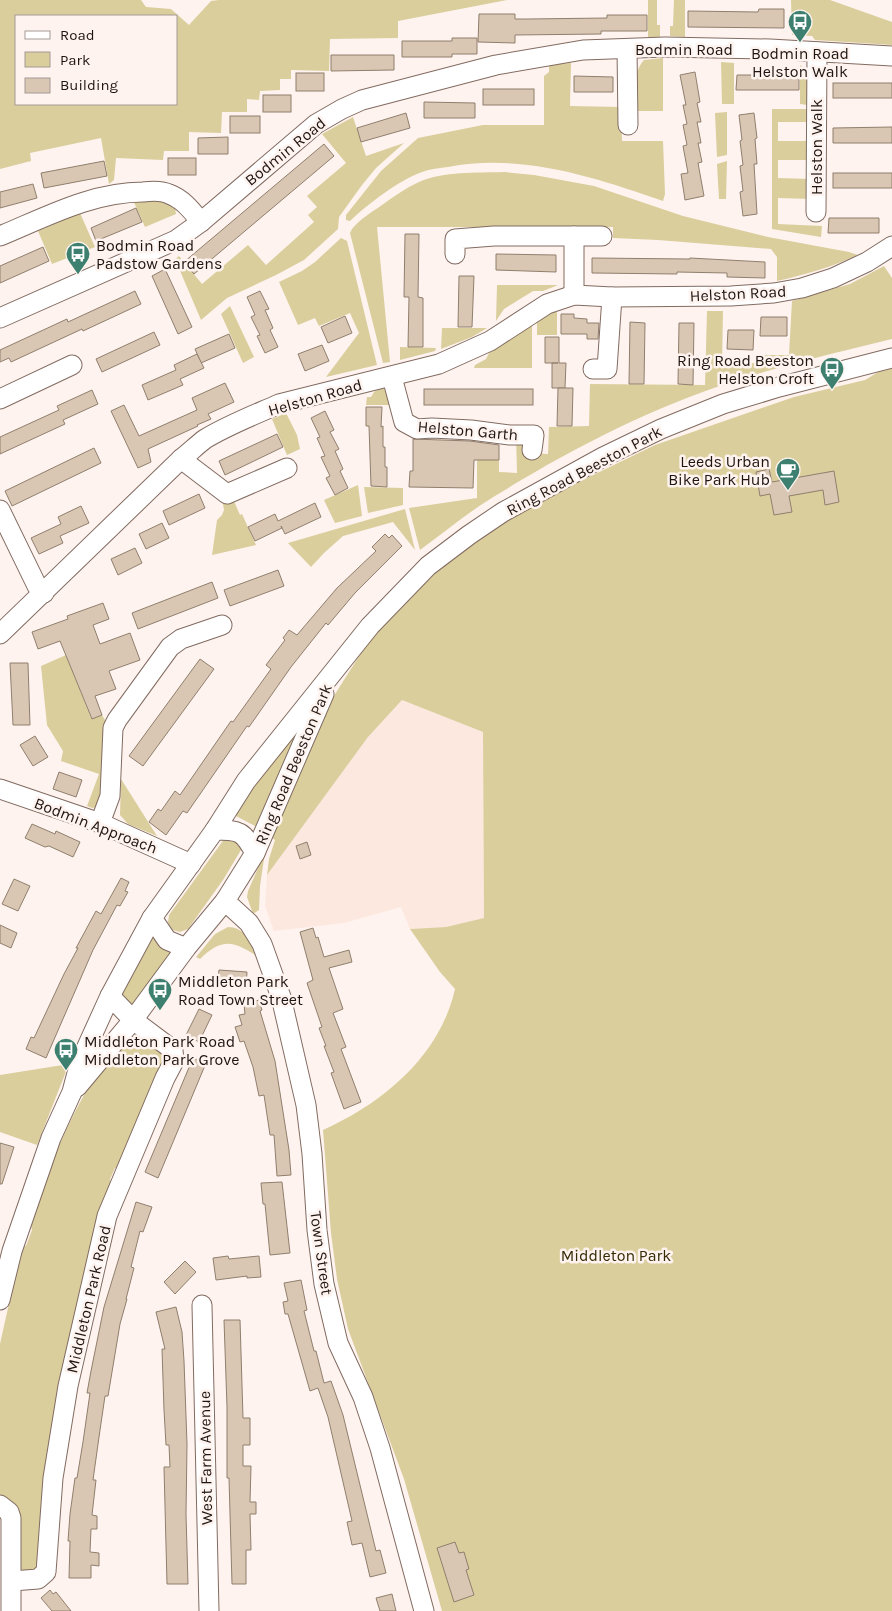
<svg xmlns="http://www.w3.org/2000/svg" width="892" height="1611" font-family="Karla,sans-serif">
<rect width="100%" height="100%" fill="#fef3ef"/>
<path fill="#fde8df" d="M402,700L483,732L484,918L446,927L410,929L401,907L344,923L274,931L265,906L267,875L368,737Z"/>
<g fill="#dace9c" fill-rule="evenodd">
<path d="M0,0H141L146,7L171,9L189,25L211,1L219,0H507L398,21V38L330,39L329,71L291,70V79H280V90L260,91L259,100L247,99V112H222L221,133L189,132V151H164L163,160L116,158L114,180L109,184L101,138L30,153L31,161L0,169ZM16,16H176V104H16Z"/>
<path d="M648,0H657V25H660V37H648Z"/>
<path d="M674,0H685V37L670,36V26H673Z"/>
<path d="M791,0H830L892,22V45L815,40L812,36L792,35Z"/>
<path d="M663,58V111H638L635,108C636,92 632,73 644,60Z"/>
<path d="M721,62L734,63V104H722Z"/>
<path d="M571,63L570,106L621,107L622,141H663L665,194L663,201C594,177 522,153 448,167C440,168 430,169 422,172C399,180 368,204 350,221L346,220V215L381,171L418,138L483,125H544V76L549,72V64Z"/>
<path d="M800,65C811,73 808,92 808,105L800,104Z"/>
<path d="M772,109H808V122H778V141H812V160H778V178L811,179V199L778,198V224L822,226L821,237L772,229Z"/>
<path d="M727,112V155L717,157L715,113Z"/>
<path d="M353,117L366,156L404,143L376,168L362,185L339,217L338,229L304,260L276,275L227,298L201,320L175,259L179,256L202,284L248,245L266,265L314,222L308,215L317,207L307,196L346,163L322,134Z"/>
<path d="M727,161L726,199H719L717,164Z"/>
<path d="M504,172L534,175L594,186L683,216L768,237L849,252L858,255C832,267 804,275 777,281V257L771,249L658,240L613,238V227H377L390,362L383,363L350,233L352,229C360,219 372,212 382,205C394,196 406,188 419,182C444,171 476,173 504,172Z"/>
<path d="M133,200L165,201L175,207L176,214L145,227Z"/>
<path d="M80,213L95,247L52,264L38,231Z"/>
<path d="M341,238L347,241L377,365L326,377L359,333L350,313L319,326L315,318L298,325L279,282L302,271L315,262Z"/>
<path d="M884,266L892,278V339C839,352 786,364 735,381C653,407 573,448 500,493C472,509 446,531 420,550L409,508L477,498V460H499V472L517,473L516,434L525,435L527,453L548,454L549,427L589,426L590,384L705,385L707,311H723L722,364L757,363L759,355H789L792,301L850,284Z"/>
<path d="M497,285H558L543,291H533L504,309L496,321Z"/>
<path d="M230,306L254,357L243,363L221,314Z"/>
<path d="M557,310V335H537V319L546,314Z"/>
<path d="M532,322V368H474L475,365L486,359L489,353Z"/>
<path d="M442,328H487L472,337L441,349Z"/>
<path d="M400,347L436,348L435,351L400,360Z"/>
<path d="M892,366V1611H442L404,1479L348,1329L337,1279L331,1233L323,1130C383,1103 440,1056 455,989L440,972L410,929L446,927L484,918L483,732L402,700L368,737L267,875L269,859L275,840L271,837L332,699L366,645L404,600L441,567L517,512L655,445L794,397L865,380L885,368Z"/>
<path d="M381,388L386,390L393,405H366L367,397H371L374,392Z"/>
<path d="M286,413L297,435L300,449L287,455L272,419Z"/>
<path d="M358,485L362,516L335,523L324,500Z"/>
<path d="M364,487L403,488V505L368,513Z"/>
<path d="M222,498L233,499L240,515L242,514L256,545L212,555L217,520L222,515L224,510Z"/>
<path d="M405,509L415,550L393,522L343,536L324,553L311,567L288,543Z"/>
<path d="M66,655L91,718L102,715L108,725L104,796L97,807L92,808L87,806L99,774L61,761L63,751L47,725L41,666Z"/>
<path d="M296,728L301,729L259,828L234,815Z"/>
<path d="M121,779L157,836L128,824L120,815Z"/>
<path d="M232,836L241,846V850L223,880L188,929L180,932L173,930L168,923L169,915L225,838Z"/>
<path d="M265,852L260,886L259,910L253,914L247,897L248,891Z"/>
<path d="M228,927C245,927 251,943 259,957C233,941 223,937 200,959L196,957L215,934Z"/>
<path d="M148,936H154L175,952L133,1006L122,1001L121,992Z"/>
<path d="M137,1038L146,1039L168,1056L123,1167L115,1168L110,1179L113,1187L39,1569L23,1572L20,1567L0,1498V1344L22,1245L26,1246L32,1230L30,1221C46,1176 90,1053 137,1038Z"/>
<path d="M69,1064L37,1145L0,1132V1075Z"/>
</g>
<g fill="#d9c7b4" stroke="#907f6d">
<path d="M759,9H784V28L688,27V11L758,12Z"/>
<path d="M479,14H515V19H527L607,18V15H647V31H601V34L515,35V43L478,42Z"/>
<path d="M452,38H477V54H452V57H402V41H452Z"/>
<path d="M331,55H394V70L331,71Z"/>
<path d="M695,72L700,102L697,103L701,122H697L701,143H698L702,162L698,163L704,196L685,200L681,174L688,173L683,146L687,145L683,125L687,124L683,105H686L680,75Z"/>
<rect x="296" y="73" width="28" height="18"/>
<path d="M737,75H799V90H736Z"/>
<path d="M574,76L613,77V92H574Z"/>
<rect x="833" y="83" width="59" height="15"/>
<rect x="483" y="89" width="51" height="16"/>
<rect x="263" y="95" width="28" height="17"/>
<path d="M424,102L475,103V118H424Z"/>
<path d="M406,113L410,128L361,142L357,128Z"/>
<path d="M754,113L757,138L755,139L757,164H754L757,214L743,216L740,192L743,191L740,166L743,165L740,141L742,140L739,115Z"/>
<rect x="230" y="116" width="30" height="17"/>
<path d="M892,127V143H833V128Z"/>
<path d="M228,137V154H198V138Z"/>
<path d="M324,144L334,156L194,274L184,262Z"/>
<rect x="168" y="158" width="28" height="17"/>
<path d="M104,161L107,176L44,188L41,173Z"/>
<rect x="833" y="173" width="59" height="15"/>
<path d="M33,184L37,198L0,208V192Z"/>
<path d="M136,208L142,222L96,241L91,228Z"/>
<path d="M829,218H879V233H828Z"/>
<path d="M405,234H419L418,297L423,298V347H408L409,297H404Z"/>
<path d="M43,247L49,261L0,283V266Z"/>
<path d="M496,254L556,255V272L496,270Z"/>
<path d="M592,258L690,259V258L765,262V278L727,277V273L677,272V274L592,273Z"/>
<path d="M165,269L192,327L178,334L152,276Z"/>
<path d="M459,276H474L472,327H458Z"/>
<path d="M135,291L141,304L83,331L82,329L11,362L9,358L0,362V350L67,319L68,322Z"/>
<path d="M260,291L269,309L265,310L273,328L270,330L278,347L265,353L257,336L260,335L251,317L255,315L247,297Z"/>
<path d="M561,314H574V318L587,319V323H599L598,339H587V334H561Z"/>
<path d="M345,316L352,333L328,343L321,327Z"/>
<path d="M761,317H787V336H760Z"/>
<path d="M630,322L645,323L644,384H629Z"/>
<path d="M679,323H694L693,385L678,384Z"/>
<path d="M728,330H754L753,350L727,349Z"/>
<path d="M154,332L160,345L102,372L96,359Z"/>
<path d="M229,334L235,348L201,363L195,349Z"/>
<path d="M545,337H559V363H566L565,388H552V363H558H545Z"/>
<path d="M322,345L329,361L305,371L298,354Z"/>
<path d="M197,354L204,368L180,379L183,385L148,400L142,385L176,370L174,365Z"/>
<path d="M225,383L234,402L208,414L211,419L197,425L198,426L148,449L151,462L138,468L111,411L124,405L139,436L197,410L192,398Z"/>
<path d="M558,388H573L572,426H557Z"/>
<rect x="424" y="389" width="109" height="16"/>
<path d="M92,390L98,404L63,420L65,424L0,454V437L59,410L57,406Z"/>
<path d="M366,407H382L381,427L383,426V447H385V467H387V487L371,486L369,426H366Z"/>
<path d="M325,411L334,430L330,432L339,449L335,451L343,469L340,471L348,488L335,495L326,478L330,476L321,457L325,456L317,438L320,437L311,418Z"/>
<path d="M277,434L283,447L225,475L219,461Z"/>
<path d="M413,439L470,441L499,445V460H474L473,488L409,487L410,471H413Z"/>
<path d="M94,448L101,463L12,506L5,491Z"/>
<path d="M769,469L772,482L834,471L839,502L825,505L823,490L789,496L792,512L774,515L770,494L760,496L756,472Z"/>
<path d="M199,494L205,508L169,525L163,511Z"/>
<path d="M315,503L321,517L285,534L281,526L282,528L255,541L248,527L275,514L278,521Z"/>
<path d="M81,506L89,523L60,536L63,543L39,554L31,538L61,524L58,517Z"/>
<path d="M162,523L169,538L146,549L139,534Z"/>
<path d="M385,534L389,538L392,535L402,546L355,593L328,625L326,623L291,667L249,727L247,726L187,813L183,811L166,835L149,822L158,809L161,811L175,791L180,795L231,721L233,722L271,669L266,665L285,640L283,638L289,630L297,635L337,588L376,551L372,547Z"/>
<path d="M135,548L142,563L118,575L111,559Z"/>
<path d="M278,570L284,586L230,606L224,590Z"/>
<path d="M212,582L218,598L138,629L132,613Z"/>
<path d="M103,603L109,619L93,625L100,644L130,633L140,660L109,671L116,689L95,696L102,715L92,719L60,641L38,649L32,632L68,619L67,616Z"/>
<path d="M200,659L214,669L143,766L129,756Z"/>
<path d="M10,663H28L30,725H13Z"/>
<path d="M35,736L48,757L33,766L20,745Z"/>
<path d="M59,772L82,780L76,797L53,789Z"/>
<path d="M32,824L55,834L56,831L80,842L73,857L49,846L45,847L25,838Z"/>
<path d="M307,842L311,855L300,859L296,846Z"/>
<path d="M121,878L129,882L125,891L128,892L120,906L117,905L93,950L46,1058L26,1049L31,1037L34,1038L64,974L78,948H76L96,911L101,914Z"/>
<path d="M14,879L30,886L18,911L2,904Z"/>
<path d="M0,925L17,933L11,948L0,943Z"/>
<path d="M313,928L316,938L318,937L324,957L349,950L352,962L329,968L343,1009L333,1013L346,1047L341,1049L361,1102L344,1109L331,1073L334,1072L324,1046H326L319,1028L322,1027L307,983L313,980L300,932Z"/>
<path d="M219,970L247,972L246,988L217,986Z"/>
<path d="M259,1000L262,1010L260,1011L275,1061L289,1150L291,1175L277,1176L274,1135H270L264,1095L259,1096L253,1067L244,1041L240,1042L235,1027L242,1025L239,1015L245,1014L244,1005Z"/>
<path d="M199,1009L212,1015L199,1042L186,1035Z"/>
<path d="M193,1058L206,1063L158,1178L145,1172Z"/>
<path d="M0,1143L14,1147L2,1184H0Z"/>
<path d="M282,1182L290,1253L270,1255L265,1204H263L261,1183Z"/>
<path d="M136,1202L152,1207L143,1232L140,1231L131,1267L134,1268L126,1299H127L120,1324L108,1396H105L100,1430L93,1480H96L92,1515L97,1516V1529H91L90,1552L99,1553V1566L91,1565V1578H69L70,1541H68L70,1514L75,1478H77L83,1442L90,1393H87L91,1371L104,1307Z"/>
<path d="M228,1256L229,1259L259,1256L261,1277L247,1278V1276L216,1280L213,1258Z"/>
<path d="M185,1261L196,1272L175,1294L164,1282Z"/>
<path d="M301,1280L307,1310L304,1311L314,1351H316L324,1383L331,1381L343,1415L376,1551L380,1550L386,1573L370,1577L362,1543L352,1545L347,1522L352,1521L328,1417L318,1388L310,1391L288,1314H285L283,1302L288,1301L284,1283Z"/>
<path d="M176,1307L182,1332L184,1361L187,1444L186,1514L188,1584H167L164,1467H170L169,1445H166L164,1410L162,1349H165L156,1312Z"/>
<path d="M224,1320H240L243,1418H250V1445H243V1466H251L250,1502H256V1514H250L251,1550H246V1584H232L229,1478H227V1407Z"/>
<path d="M455,1542L459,1553L464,1552L469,1569L466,1570L474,1595L454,1602L437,1548Z"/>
<path d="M50,1590L53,1594L56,1592L71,1611H52L41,1598Z"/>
<path d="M392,1594L396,1611H380L376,1598Z"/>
</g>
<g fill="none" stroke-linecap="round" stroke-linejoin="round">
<defs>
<g id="minor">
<path d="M627,49L628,125"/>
<path d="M816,212L817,52"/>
<path d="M0,236C46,217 92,192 143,192C151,191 161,190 169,194C183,199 192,211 201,222"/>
<path d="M574,236V295"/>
<path d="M455,254V239L494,236H602"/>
<path d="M0,318L176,240L201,222L316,124L342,109L362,100L496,65L583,50L665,47L770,49L892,56"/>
<path d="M593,369H607L612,297"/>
<path d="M392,377L404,422L417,429L432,428L471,430L510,435H534L532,450"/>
<path d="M0,399L72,365"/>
<path d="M181,459L227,494L287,468"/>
<path d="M0,510L37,586L44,593"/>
<path d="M0,634L181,459C189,453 197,445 205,439C228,425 254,415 279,404L439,364L490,341L547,304L574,295L612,297L731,296L774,293L802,288L833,278L867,262L892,246"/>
<path d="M0,789L100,823L191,864"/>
<path d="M100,823L110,796L113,728L117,720L170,647L181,639L222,625"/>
<path d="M215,830C240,830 243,831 255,853"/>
<path d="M225,901L249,923L262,944L281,997L306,1105L312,1154L317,1230L324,1284L338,1343L363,1397L380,1448L424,1611"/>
<path d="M152,918L167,940L186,948"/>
<path d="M77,1087L133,1020L186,948L225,901L255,853L324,694"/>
<path d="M0,1300L12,1251L51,1138L72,1092L80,1062L110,996L152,918L215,830L246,781L370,626L428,566L469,535L503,512L603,457L661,429L723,404L779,387L892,358"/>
<path d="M202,1305L209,1611"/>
<path d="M0,1505L9,1512L11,1518V1611"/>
<path d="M12,1581L38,1579L46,1572L53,1478L68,1386L107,1216L165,1078L174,1061L173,1050L133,1020L110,996"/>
</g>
</defs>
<use href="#minor" stroke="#826b61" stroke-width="21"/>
<use href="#minor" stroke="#fff" stroke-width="19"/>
</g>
<defs>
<symbol id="bus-pin" viewBox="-11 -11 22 30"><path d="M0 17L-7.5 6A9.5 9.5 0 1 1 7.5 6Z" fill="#3e8070" stroke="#fef3ef"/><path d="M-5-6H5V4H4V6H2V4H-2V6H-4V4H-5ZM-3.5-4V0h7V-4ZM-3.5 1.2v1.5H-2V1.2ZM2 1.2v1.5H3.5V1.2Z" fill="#fff"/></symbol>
<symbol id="cafe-pin" viewBox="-11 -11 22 30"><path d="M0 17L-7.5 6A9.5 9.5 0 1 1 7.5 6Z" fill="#3e8070" stroke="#fef3ef"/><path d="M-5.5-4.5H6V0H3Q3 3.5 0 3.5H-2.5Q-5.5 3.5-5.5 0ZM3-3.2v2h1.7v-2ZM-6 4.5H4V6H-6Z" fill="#fff"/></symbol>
</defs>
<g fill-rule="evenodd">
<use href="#bus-pin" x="786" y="8" width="28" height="38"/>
<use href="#bus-pin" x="64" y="240" width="28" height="38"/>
<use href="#bus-pin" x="818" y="355" width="28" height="38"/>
<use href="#cafe-pin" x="774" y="456" width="28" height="38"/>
<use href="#bus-pin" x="146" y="976" width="28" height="38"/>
<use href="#bus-pin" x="52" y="1036" width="28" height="38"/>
</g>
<g text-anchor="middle" stroke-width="5" stroke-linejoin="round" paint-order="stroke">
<g font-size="16" fill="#1e1511" stroke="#fef3ef">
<text x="684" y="55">Bodmin Road</text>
<text transform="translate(816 147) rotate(-90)" y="6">Helston Walk</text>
<text transform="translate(285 151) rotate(-39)" y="6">Bodmin Road</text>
<text transform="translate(738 293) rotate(-3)" y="6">Helston Road</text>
<text transform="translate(315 397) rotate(-16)" y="6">Helston Road</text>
<text transform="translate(468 430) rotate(5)" y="6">Helston Garth</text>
<text transform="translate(584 470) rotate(-28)" y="6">Ring Road Beeston Park</text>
<text transform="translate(293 764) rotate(-67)" y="6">Ring Road Beeston Park</text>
<text transform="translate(96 825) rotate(21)" y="6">Bodmin Approach</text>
<text transform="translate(322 1253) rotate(82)" y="6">Town Street</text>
<text transform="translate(88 1299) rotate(-77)" y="6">Middleton Park Road</text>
<text transform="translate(205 1458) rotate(-91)" y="6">West Farm Avenue</text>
</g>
<g font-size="16" fill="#1e1511" stroke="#fef3ef" text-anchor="start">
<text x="800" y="59" text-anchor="middle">Bodmin Road<tspan x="800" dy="18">Helston Walk</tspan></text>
<text x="96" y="251">Bodmin Road<tspan x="96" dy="18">Padstow Gardens</tspan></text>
<text x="814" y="366" text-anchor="end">Ring Road Beeston<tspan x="814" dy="18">Helston Croft</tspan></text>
<text x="770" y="467" text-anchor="end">Leeds Urban<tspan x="770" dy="18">Bike Park Hub</tspan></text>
<text x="178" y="987">Middleton Park<tspan x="178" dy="18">Road Town Street</tspan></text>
<text x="84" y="1047">Middleton Park Road<tspan x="84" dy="18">Middleton Park Grove</tspan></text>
</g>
<g font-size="16" fill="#332b04" stroke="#fef3ef">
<text x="616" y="1261">Middleton Park</text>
</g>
</g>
<rect x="15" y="15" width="162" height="90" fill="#fef3ef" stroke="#a49a96"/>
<rect x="25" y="31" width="25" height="8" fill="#ffffff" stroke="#a49a96"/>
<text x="60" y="40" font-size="15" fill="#1e1511">Road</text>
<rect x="25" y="52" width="25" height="15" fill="#dace9c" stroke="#a49a96"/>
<text x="60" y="65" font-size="15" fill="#1e1511">Park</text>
<rect x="25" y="78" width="25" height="15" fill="#d9c7b4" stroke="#a49a96"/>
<text x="60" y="90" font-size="15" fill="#1e1511">Building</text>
</svg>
